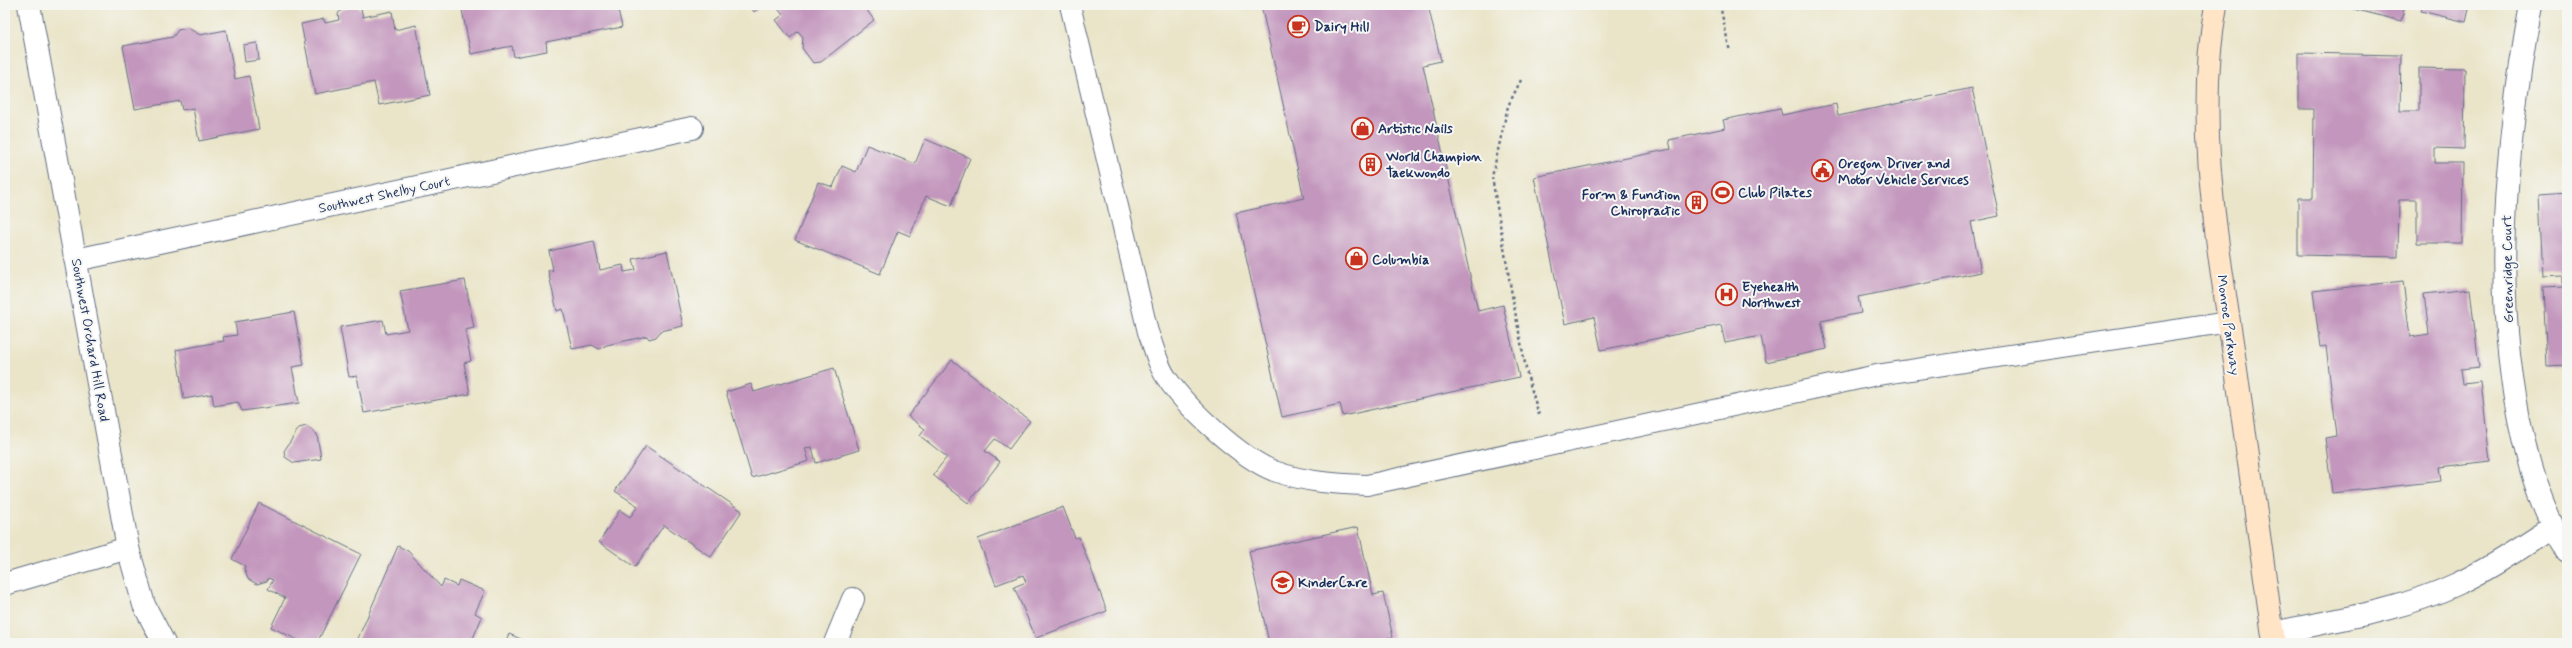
<svg xmlns="http://www.w3.org/2000/svg" width="2572" height="648" font-family="Mynerve,sans-serif">
<rect width="100%" height="100%" fill="#f6f6f2"/>
<filter id="ink" filterUnits="userSpaceOnUse"><feTurbulence type="fractalNoise" baseFrequency=".025" numOctaves="2"/><feDisplacementMap in="SourceGraphic" scale="8" xChannelSelector="R" yChannelSelector="G"/><feConvolveMatrix kernelMatrix="1 2 1 2 8 2 1 2 1" color-interpolation-filters="sRGB"/></filter>
<filter id="wash" filterUnits="userSpaceOnUse"><feTurbulence type="fractalNoise" baseFrequency=".012" numOctaves="4" result="noise"/><feDisplacementMap in="SourceGraphic" scale="16" xChannelSelector="R" yChannelSelector="G"/><feGaussianBlur stdDeviation="0.9" result="paint"/><feColorMatrix in="noise" values="0 0 0 0 0 0 0 0 0 0 0 0 0 0 0 0 0 1.4 0 .05"/><feComposite in="paint" operator="in"/></filter>
<g filter="url(#wash)">
<rect width="100%" height="100%" fill="#eae5c9"/>
<g id="blocks">
<g fill="#c396bd">
<path d="M461,5H617L622,27L546,42L547,51L514,57L512,46L471,54Z"/>
<path d="M749,5H762L754,12Z"/>
<path d="M775,5H863L874,20L821,62L813,63L802,48L803,37L798,31L790,38L776,20L783,15Z"/>
<path d="M1261,5H1408L1409,8L1428,5L1441,61L1423,65L1478,311L1503,305L1519,377L1343,416L1340,404L1282,417L1236,213L1304,198Z"/>
<path d="M2338,5H2405L2401,21Z"/>
<path d="M2423,5H2470L2466,22L2421,11Z"/>
<path d="M357,6L361,9L363,17L392,11L395,30L416,25L430,95L379,105L374,82L315,94L301,24L324,19L325,23L339,20L338,14L341,10Z"/>
<path d="M188,28L200,35L226,30L235,79L249,76L259,129L199,141L193,108L182,110L180,101L135,109L123,46L173,37L178,30Z"/>
<path d="M257,43L259,60L245,62L243,45Z"/>
<path d="M2299,53L2401,55L2400,111H2419V68L2465,69L2464,149L2435,148V163H2463L2462,243H2417V200H2399L2398,257L2298,255V198H2313L2314,109H2299Z"/>
<path d="M1972,88L1999,216L1971,222L1981,272L1858,297L1861,313L1821,321L1827,349L1766,362L1761,336L1725,343L1721,325L1601,350L1594,317L1565,324L1534,177L1671,149L1669,140L1725,128L1723,120L1780,108L1782,115L1836,104L1838,116Z"/>
<path d="M925,139L970,158L951,206L926,196L910,236L898,231L880,274L795,240L818,182L833,187L842,166L856,172L867,145L915,164Z"/>
<path d="M2567,193V366L2547,367L2543,288L2562,287V276L2543,277L2539,195Z"/>
<path d="M594,241L600,270L623,265L624,272L636,270L633,259L667,251L683,326L661,331L656,337L649,339L647,336L607,345L599,349L592,345L572,349L563,309L557,311L548,271L553,270L549,251Z"/>
<path d="M465,280L474,328L465,330L471,361L464,363L470,394L364,413L357,376L349,377L340,327L383,320L386,334L408,330L400,291Z"/>
<path d="M2403,281L2410,337L2429,334L2424,294L2470,289L2479,367L2461,369L2463,384L2481,382L2490,461L2439,467L2441,481L2332,493L2325,438L2337,436L2326,346L2320,347L2313,291Z"/>
<path d="M294,312L304,365L292,367L299,403L242,411L238,402L214,406L212,394L184,399L176,350L224,341L223,337L237,335L235,322Z"/>
<path d="M952,360L1030,421L1009,449L995,439L985,451L1000,462L968,503L933,475L947,457L920,436L925,429L908,416Z"/>
<path d="M834,368L859,450L816,463L812,447L805,448L809,461L752,478L726,392L751,384L754,392Z"/>
<path d="M306,426L317,434L321,459L294,463L285,457L284,451L299,428Z"/>
<path d="M646,446L742,511L711,557L664,525L635,567L599,542L620,510L630,517L638,506L615,491Z"/>
<path d="M259,503L361,554L317,643H304L271,627L285,598L268,589L273,580L268,578L267,581L257,584L248,579L244,569L245,566L232,559Z"/>
<path d="M1063,507L1075,538L1079,537L1107,611L1036,638L1014,587L1026,582L1023,575L996,585L978,539Z"/>
<path d="M1358,527L1373,595L1383,593L1393,637L1384,639V643H1269L1249,551Z"/>
<path d="M398,546L408,551L441,587L444,580L457,586L459,580L485,591L475,613L482,617L471,643H356Z"/>
<path d="M509,634L530,643H505Z"/>
</g>
</g>
</g>
<g filter="url(#ink)">
<use href="#blocks" fill-opacity="0" stroke="#636f83" stroke-width="1"/>
<g fill="none" stroke-linecap="round" stroke-linejoin="round">
<defs>
<path id="lane" d="M1070,5L1148,332C1154,347 1158,367 1168,380C1188,409 1241,458 1274,471C1304,482 1335,484 1367,485L1877,375L2229,322"/>
<g id="street">
<path d="M29,5L128,548L144,605L164,643"/>
<path d="M2531,5C2505,147 2490,300 2524,442C2533,481 2545,518 2567,551"/>
<path d="M76,260L692,128"/>
<path d="M5,584L128,548"/>
<path d="M2273,633C2335,620 2400,611 2457,584C2490,569 2521,547 2551,528"/>
<path d="M835,643L853,599"/>
</g>
<path id="secondary" d="M2216,5C2195,121 2217,240 2234,355C2248,451 2261,547 2274,643"/>
</defs>
<use href="#lane" stroke="#636f83" stroke-width="22"/>
<use href="#street" stroke="#636f83" stroke-width="24"/>
<use href="#secondary" stroke="#636f83" stroke-width="24"/>
<g stroke="#636f83" stroke-width="2.5" stroke-dasharray="3 3" stroke-linecap="butt">
<path d="M1720,5L1730,52"/>
<path d="M1521,80L1508,106L1492,177L1513,301L1527,374L1539,415"/>
</g>
<use href="#lane" stroke="#fff" stroke-width="20"/>
<use href="#street" stroke="#fff" stroke-width="22"/>
<use href="#secondary" stroke="#ffe4c6" stroke-width="22"/>
</g>
</g>
<defs>
<symbol id="cafe-ring" viewBox="-11 -11 22 22"><circle r="9.5" fill="#f6f6f2" stroke="#c8321e" stroke-width="1.5"/><path d="M-5.5-4.5H6V0H3Q3 3.5 0 3.5H-2.5Q-5.5 3.5-5.5 0ZM3-3.2v2h1.7v-2ZM-6 4.5H4V6H-6Z" fill="#c8321e"/></symbol>
<symbol id="shop-ring" viewBox="-11 -11 22 22"><circle r="9.5" fill="#f6f6f2" stroke="#c8321e" stroke-width="1.5"/><path d="M-5-2.5h2.3a2.7 3.5 0 0 1 5.4 0H5L5.5 6h-11ZM-1.5-2.5h3a1.5 2.3 0 0 0-3 0Z" fill="#c8321e"/></symbol>
<symbol id="building-ring" viewBox="-11 -11 22 22"><circle r="9.5" fill="#f6f6f2" stroke="#c8321e" stroke-width="1.5"/><path d="M-4-6H4V6H1V3H-1V6H-4ZM-2.5-4.3h1.7v1.8h-1.7ZM.8-4.3h1.7v1.8H.8ZM-2.5-1h1.7V.8h-1.7ZM.8-1h1.7V.8H.8Z" fill="#c8321e"/></symbol>
<symbol id="civic-ring" viewBox="-11 -11 22 22"><circle r="9.5" fill="#f6f6f2" stroke="#c8321e" stroke-width="1.5"/><path d="M-.6-6.5H3V-4.5H.6V-3L4-1V1h2V6H-6V1h2V-1L-.6-3ZM-1.2 2.5V6h2.4V2.5Z" fill="#c8321e"/></symbol>
<symbol id="stadium-ring" viewBox="-11 -11 22 22"><circle r="9.5" fill="#f6f6f2" stroke="#c8321e" stroke-width="1.5"/><path d="M0-5a6.5 5 0 1 0 0 10a6.5 5 0 1 0 0-10ZM-3.5-1.8h7v3.6h-7Z" fill="#c8321e"/></symbol>
<symbol id="hospital-ring" viewBox="-11 -11 22 22"><circle r="9.5" fill="#f6f6f2" stroke="#c8321e" stroke-width="1.5"/><path d="M-5-5h3v3.5h4V-5h3V5h-3V1.5h-4V5h-3Z" fill="#c8321e"/></symbol>
<symbol id="school-ring" viewBox="-11 -11 22 22"><circle r="9.5" fill="#f6f6f2" stroke="#c8321e" stroke-width="1.5"/><path d="M0-5L7-2L0 1L-7-2ZM-4 1L0 2.5L4 1V4Q0 6-4 4Z" fill="#c8321e"/></symbol>
</defs>
<g fill-rule="evenodd">
<use href="#cafe-ring" x="1286" y="14" width="25" height="25"/>
<use href="#shop-ring" x="1350" y="116" width="25" height="25"/>
<use href="#building-ring" x="1358" y="152" width="25" height="25"/>
<use href="#civic-ring" x="1810" y="158" width="25" height="25"/>
<use href="#stadium-ring" x="1710" y="180" width="25" height="25"/>
<use href="#building-ring" x="1684" y="190" width="25" height="25"/>
<use href="#shop-ring" x="1344" y="246" width="25" height="25"/>
<use href="#hospital-ring" x="1714" y="282" width="25" height="25"/>
<use href="#school-ring" x="1270" y="570" width="25" height="25"/>
</g>
<g text-anchor="middle" stroke-width="4" stroke-linejoin="round" paint-order="stroke">
<g font-size="14" font-weight="bold" fill="#1b2f5e" stroke="#f6f6f2" text-anchor="start">
<text x="1314" y="31">Dairy Hill</text>
<text x="1378" y="133">Artistic Nails</text>
<text x="1386" y="161">World Champion<tspan x="1386" dy="16">Taekwondo</tspan></text>
<text x="1838" y="168">Oregon Driver and<tspan x="1838" dy="16">Motor Vehicle Services</tspan></text>
<text x="1738" y="197">Club Pilates</text>
<text x="1680" y="199" text-anchor="end">Form &amp; Function<tspan x="1680" dy="16">Chiropractic</tspan></text>
<text x="1372" y="264">Columbia</text>
<text x="1742" y="291">Eyehealth<tspan x="1742" dy="16">Northwest</tspan></text>
<text x="1298" y="587">KinderCare</text>
</g>
<g font-size="14" fill="#1b2f5e" stroke="#f6f6f2">
<text transform="translate(384 194) rotate(-12)" y="5">Southwest Shelby Court</text>
<text transform="translate(2507 269) rotate(-91)" y="5">Greenridge Court</text>
<text transform="translate(2229 325) rotate(82)" y="5">Monroe Parkway</text>
<text transform="translate(91 340) rotate(80)" y="5">Southwest Orchard Hill Road</text>
</g>
</g>
<rect width="2572" height="648" fill="none" stroke="#f6f6f2" stroke-width="20"/>
</svg>
